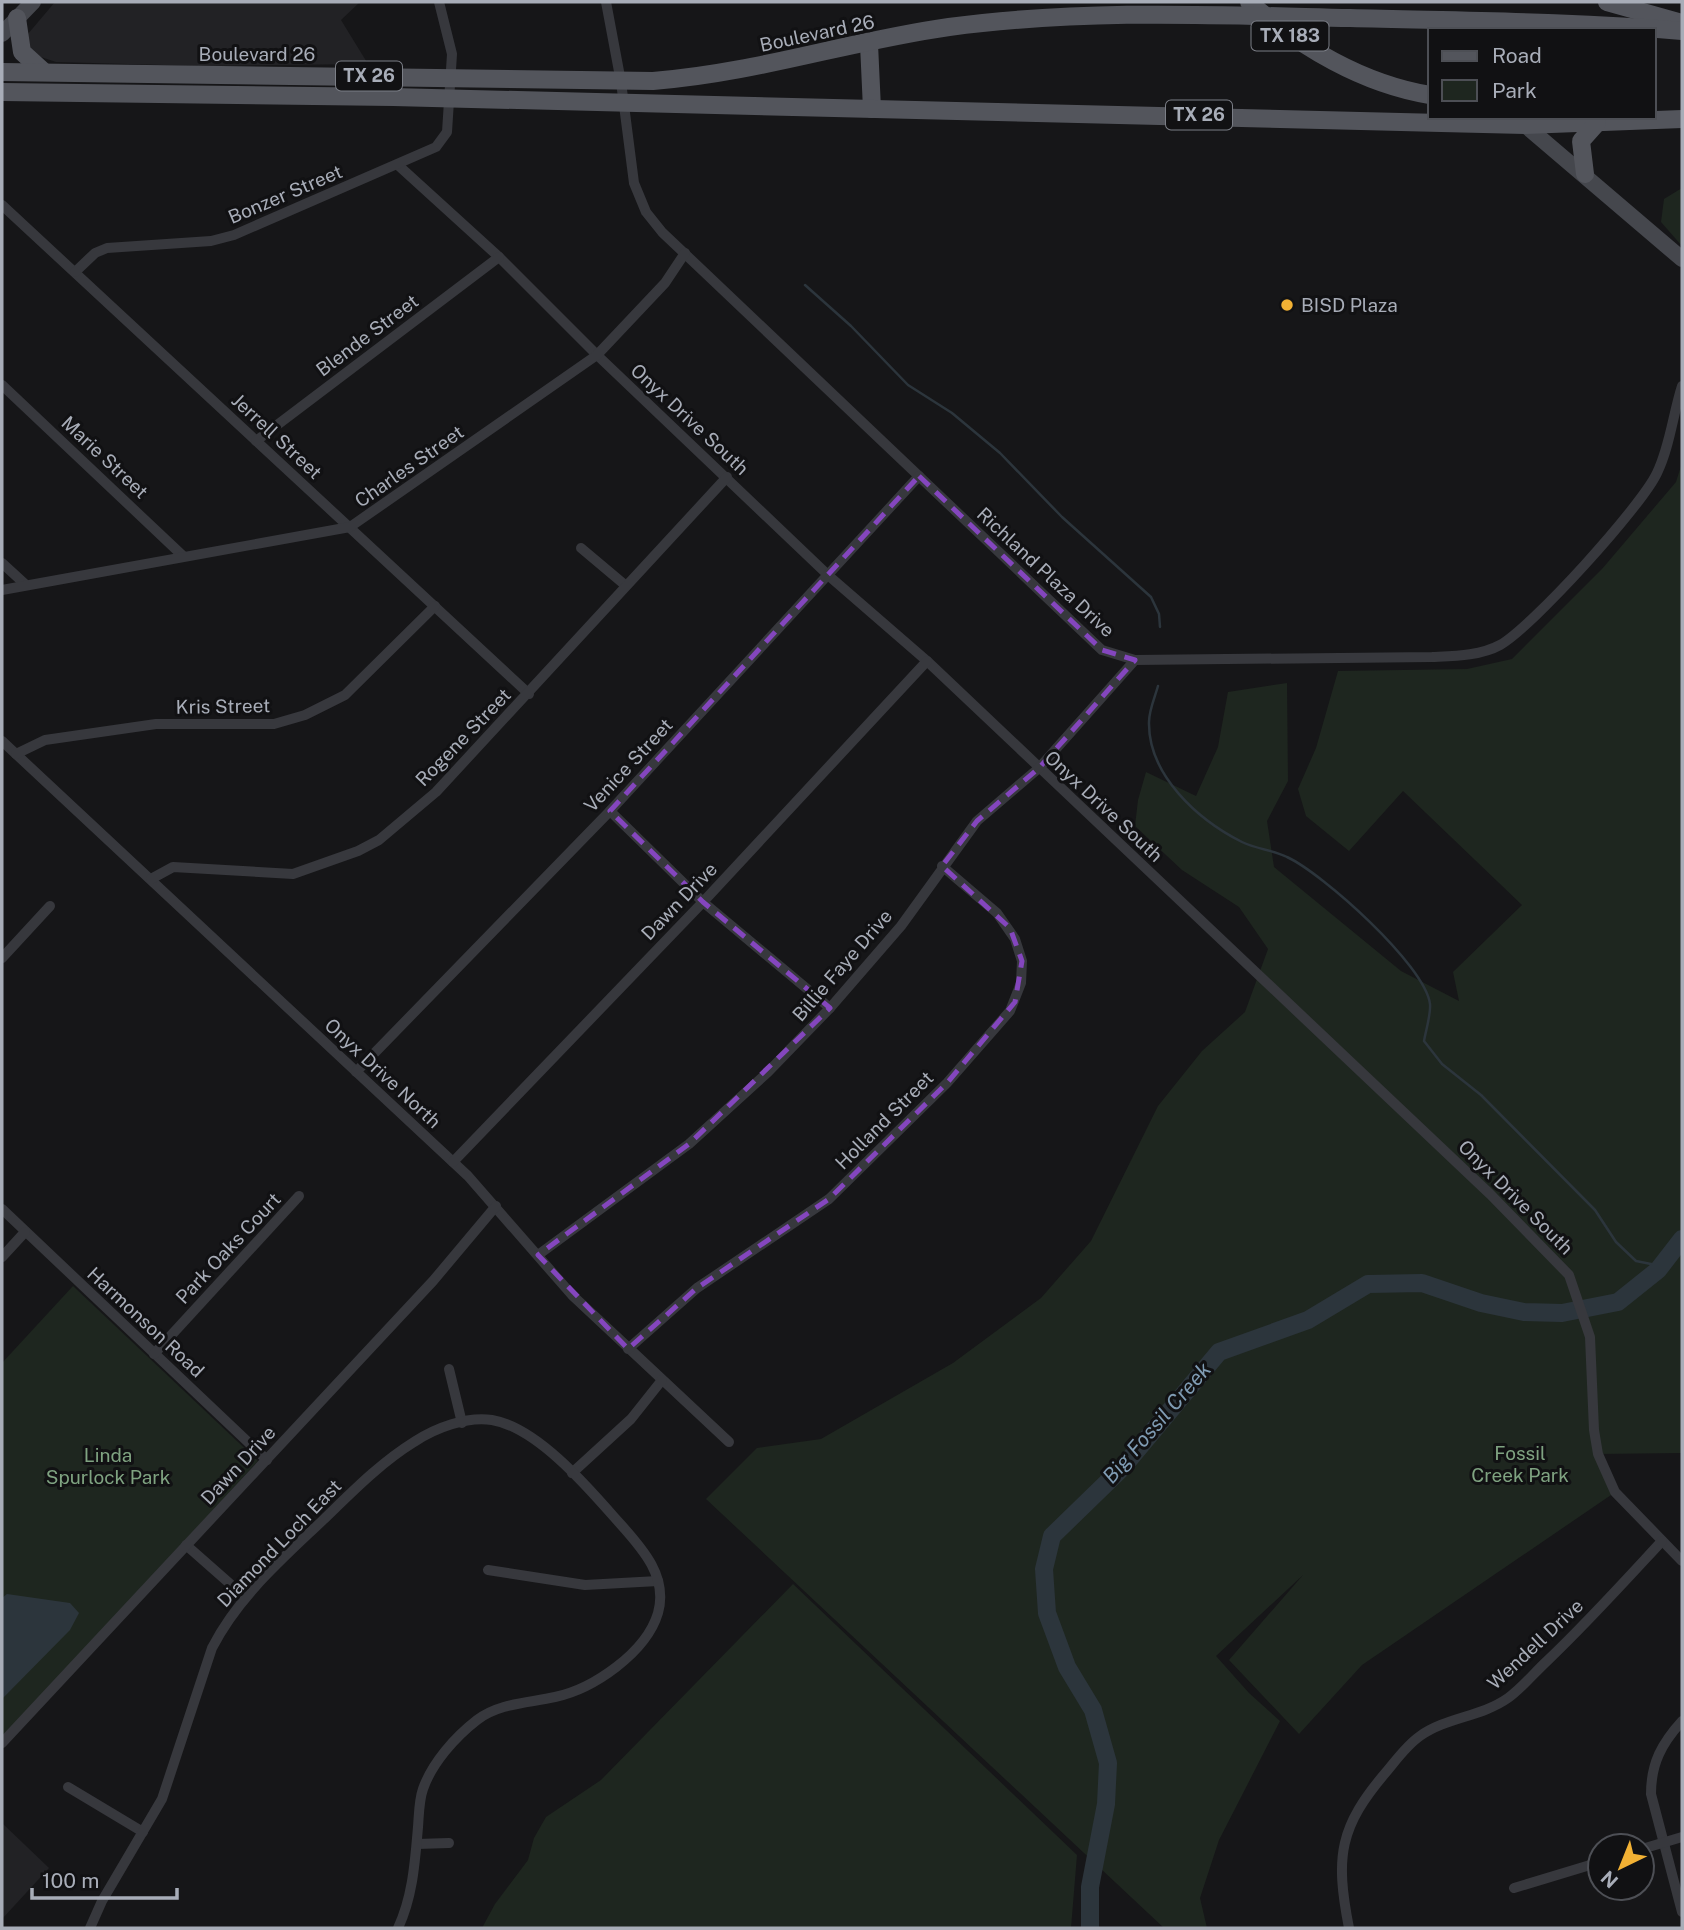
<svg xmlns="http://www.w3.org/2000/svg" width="1684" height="1930" font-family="'Public Sans',sans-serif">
<rect width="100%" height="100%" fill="#161618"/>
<g fill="#222225">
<path d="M55,2H360L341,20L368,64L199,66L56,62L32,54L22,41Z"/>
<path d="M2,1823L49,1868L2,1919Z"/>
</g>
<g fill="#1e261f">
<path d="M1682,188V246L1661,222L1664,199Z"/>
<path d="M1682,463V1453L1598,1454L1594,1449L1614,1493L1362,1665L1299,1734L1229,1660L1303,1575L1216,1656L1249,1693L1280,1721L1219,1840L1200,1898L1207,1928H1164L706,1499L757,1448L821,1439L953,1363L1041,1298L1091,1241L1158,1106L1202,1051L1245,1012L1268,949L1239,907L1182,870L1135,826L1138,800L1146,772L1196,796L1218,747L1228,692L1287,683L1288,781L1267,821L1274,867L1401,971L1459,1001L1453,972L1522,905L1403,791L1349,851L1306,816L1298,789L1316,748L1338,671L1467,669L1512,659L1602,569L1676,482Z"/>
<path d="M73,1286L258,1461L2,1740V1363Z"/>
<path d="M793,1584L1077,1855L1071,1928H482L495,1904L528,1860L534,1838L546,1817L601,1780Z"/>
</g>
<path fill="#2c353c" d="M7,1594L70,1603L79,1613L70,1630L2,1699V1598Z"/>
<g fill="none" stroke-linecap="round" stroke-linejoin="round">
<g stroke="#2c353c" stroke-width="2.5">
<path d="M805,285L851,326L908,385L952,413L1000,453L1062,517L1151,597L1159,614L1160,627"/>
<path d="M1158,686C1155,697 1149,710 1149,722C1148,775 1198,820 1242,842C1256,849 1273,850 1287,857C1322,873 1425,965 1430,1004C1431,1014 1426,1030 1424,1041L1442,1064L1481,1095L1595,1210L1616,1242L1636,1261L1661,1266"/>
</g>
<path stroke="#2c353c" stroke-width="18" d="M1090,1928V1887L1106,1804L1108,1763L1093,1710L1067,1667L1047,1613L1044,1569L1052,1536L1122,1468L1219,1352L1308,1320L1368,1284L1422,1283L1481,1303L1524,1312L1562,1313L1618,1302L1658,1270L1682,1239"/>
<g stroke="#37383d" stroke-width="10">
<path d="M606,2L621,82L634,183L646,212L662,232L1102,650L1135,660L1432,657C1453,656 1480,656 1500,645C1532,627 1641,507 1657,473C1670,446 1673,414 1682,386"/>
<path d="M399,166L499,257L597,355L829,576L927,661L1490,1194L1569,1275L1590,1337L1594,1430L1598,1454L1615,1492L1682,1561"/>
<path d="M2,205L529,694"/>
<path d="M75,272L95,253L107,248L211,241L234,235L436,147L447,132L452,54L439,2"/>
<path d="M2,385L183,556"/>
<path d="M256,441L499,257"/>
<path d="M581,548L625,585"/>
<path d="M2,563L26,585"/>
<path d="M2,590L350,527L597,355L665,283L685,253"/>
<path d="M2,741L468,1176L572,1295L729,1442"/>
<path d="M16,754L45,740L156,724H274L305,715L345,695L435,606"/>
<path d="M610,811L703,902L830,1008"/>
<path d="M151,879L173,867L293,874L358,851L379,840L436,792L727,477"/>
<path d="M2,958L50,906"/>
<path d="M356,1072L610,811L919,476"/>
<path d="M453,1162L703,902L927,661"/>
<path d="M2,1209L267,1460"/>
<path d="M538,1255L689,1144L768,1072L830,1008L901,926L977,821L1039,768L1135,660"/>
<path d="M2,1257L25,1232"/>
<path d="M628,1349L697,1288L829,1199L947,1083L1010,1011L1021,983L1022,961L1015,939L997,913L942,866"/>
<path d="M154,1354L299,1196"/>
<path d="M449,1369L462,1423"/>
<path d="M572,1473L631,1419L662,1380"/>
<path d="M186,1545L245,1597"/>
<path d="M488,1570L585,1585L658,1581"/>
<path d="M1682,1721C1662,1743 1651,1763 1651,1794L1682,1912"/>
<path d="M2,1743L433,1281L496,1206"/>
<path d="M68,1787L143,1832"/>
<path d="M417,1844L449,1843"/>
<path d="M1642,1849L1682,1837"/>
<path d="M1514,1888L1600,1862"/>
<path d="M90,1928L102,1901L162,1799L212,1648C238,1597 282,1559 323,1520C351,1493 380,1463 414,1442C435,1428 467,1416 492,1420C536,1427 587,1486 615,1518C638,1544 669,1574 658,1613C646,1653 593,1689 555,1697C529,1703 499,1703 477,1720C455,1737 432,1763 423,1789C419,1800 419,1814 418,1827C415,1861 413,1896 398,1928"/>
<path d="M1349,1928C1335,1856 1339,1827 1387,1771C1397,1759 1407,1745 1420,1736C1447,1717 1481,1717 1508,1698C1522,1688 1534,1673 1547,1661C1587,1623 1624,1582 1662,1541"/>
</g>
<g stroke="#45474d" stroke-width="16">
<path d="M2,34L33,2"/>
<path d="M1525,125L1682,259"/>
</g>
<g stroke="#53555c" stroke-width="18">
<path d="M1249,2C1300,47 1363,84 1430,95"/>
<path d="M1607,2L1682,23"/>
<path d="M17,18L22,52L44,72"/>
<path d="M869,44L872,109"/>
<path d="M2,72L653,81C756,73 849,41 949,27C1082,9 1216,15 1350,18C1461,21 1572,21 1682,31"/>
<path d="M2,92L393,97L1441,123L1525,125L1682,119"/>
<path d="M1585,174L1581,141L1597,123"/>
</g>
</g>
<path fill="none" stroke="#8446be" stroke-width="5" stroke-dasharray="14 9" stroke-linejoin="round" d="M919,476L1102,650L1135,660L1039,768L977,821L942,866L1010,928L1022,961L1015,1002L947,1083L829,1199L697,1288L628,1349L538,1255L689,1144L830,1008L703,902L610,811Z"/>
<circle fill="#f2b134" stroke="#111113" stroke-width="2.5" cx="1287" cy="305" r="7"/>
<g text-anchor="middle" stroke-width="6" stroke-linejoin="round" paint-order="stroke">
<g fill="#111113" stroke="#7b7e86" stroke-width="2">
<rect x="1251.5" y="21.5" width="77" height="29" rx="5"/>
<rect x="336" y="61.5" width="66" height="29" rx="5"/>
<rect x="1166" y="100.5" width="66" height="29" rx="5"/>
</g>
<g font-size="18" font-weight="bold" fill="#a8adb8">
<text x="1290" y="42">TX 183</text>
<text x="369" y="82">TX 26</text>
<text x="1199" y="121">TX 26</text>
</g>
<g font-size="19" fill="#a8adb8" stroke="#111113">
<text transform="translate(817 33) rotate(-12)" y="7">Boulevard 26</text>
<text x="257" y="61">Boulevard 26</text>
<text transform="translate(285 194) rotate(-23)" y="7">Bonzer Street</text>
<text transform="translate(367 335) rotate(-37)" y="7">Blende Street</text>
<text transform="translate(690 419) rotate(43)" y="7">Onyx Drive South</text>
<text transform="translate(277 436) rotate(43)" y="7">Jerrell Street</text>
<text transform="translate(105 457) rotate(43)" y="7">Marie Street</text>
<text transform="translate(409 466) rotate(-35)" y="7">Charles Street</text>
<text transform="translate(1046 572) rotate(43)" y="7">Richland Plaza Drive</text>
<text transform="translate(223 706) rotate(-1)" y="7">Kris Street</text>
<text transform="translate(463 737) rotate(-46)" y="7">Rogene Street</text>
<text transform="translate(628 765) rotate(-47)" y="7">Venice Street</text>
<text transform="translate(1104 806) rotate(43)" y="7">Onyx Drive South</text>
<text transform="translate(679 901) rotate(-46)" y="7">Dawn Drive</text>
<text transform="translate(842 965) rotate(-49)" y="7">Billie Faye Drive</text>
<text transform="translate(383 1073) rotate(43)" y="7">Onyx Drive North</text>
<text transform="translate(884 1120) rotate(-45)" y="7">Holland Street</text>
<text transform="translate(1516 1197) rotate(45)" y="7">Onyx Drive South</text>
<text transform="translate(228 1248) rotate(-47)" y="7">Park Oaks Court</text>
<text transform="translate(146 1322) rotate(43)" y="7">Harmonson Road</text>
<text transform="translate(238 1465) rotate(-47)" y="7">Dawn Drive</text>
<text transform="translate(279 1543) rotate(-46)" y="7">Diamond Loch East</text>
<text transform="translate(1535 1644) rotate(-43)" y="7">Wendell Drive</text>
</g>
<g font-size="19" fill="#a8adb8" stroke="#111113" text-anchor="start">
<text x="1301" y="312">BISD Plaza</text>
</g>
<g font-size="19" fill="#7fa381" stroke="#111113">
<text x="1520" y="1460">Fossil<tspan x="1520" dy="22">Creek Park</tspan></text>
<text x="108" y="1462">Linda<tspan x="108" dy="22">Spurlock Park</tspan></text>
</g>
<g font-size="21" font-style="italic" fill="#7f9bb3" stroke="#111113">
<text transform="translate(1157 1423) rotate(-49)" y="7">Big Fossil Creek</text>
</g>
</g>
<rect width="1684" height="1930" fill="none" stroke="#a8adb8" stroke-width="7"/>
<rect x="1428" y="28" width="228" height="91" fill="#111113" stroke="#4d4f55" stroke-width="2"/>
<rect x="1442" y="51" width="35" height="10" fill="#53555c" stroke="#4d4f55" stroke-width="2"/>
<text x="1492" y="63" font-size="21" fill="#a8adb8">Road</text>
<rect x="1442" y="80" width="35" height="21" fill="#1e261f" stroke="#4d4f55" stroke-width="2"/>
<text x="1492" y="98" font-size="21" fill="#a8adb8">Park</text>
<g transform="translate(1621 1867) rotate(223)"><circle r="33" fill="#111113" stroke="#4d4f55" stroke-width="2"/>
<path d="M0-5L12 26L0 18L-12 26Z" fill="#f2b134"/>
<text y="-10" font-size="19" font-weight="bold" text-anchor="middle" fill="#a8adb8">N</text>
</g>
<path d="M32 1888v10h145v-10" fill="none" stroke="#a8adb8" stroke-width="3.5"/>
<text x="42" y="1888" font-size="21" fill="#a8adb8" stroke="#111113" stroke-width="5" paint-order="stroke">100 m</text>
</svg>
